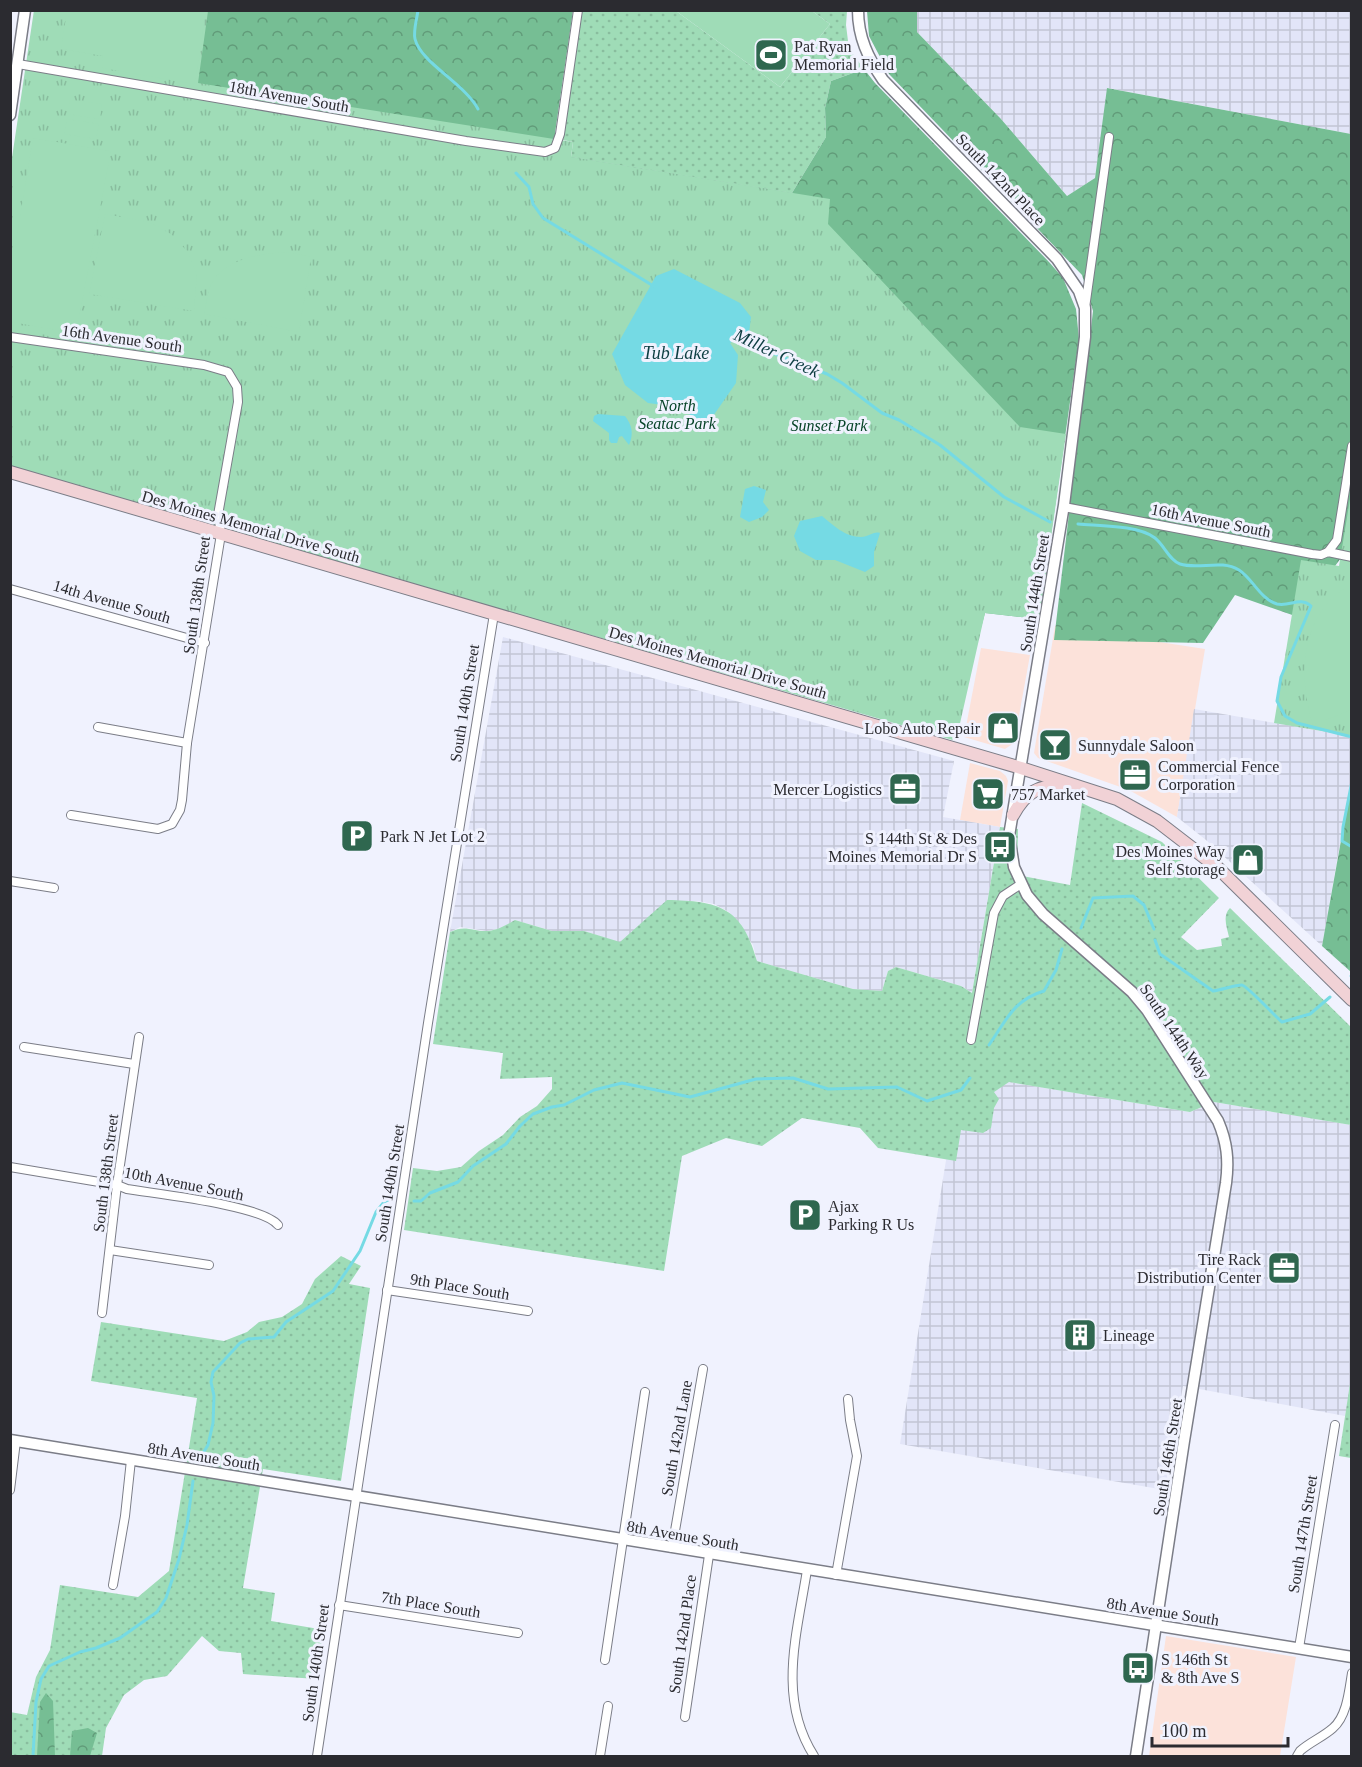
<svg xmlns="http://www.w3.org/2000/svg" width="1362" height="1767" font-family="Georgia,serif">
<defs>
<pattern id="industrial-grid" width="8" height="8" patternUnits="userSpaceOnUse" patternTransform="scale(1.5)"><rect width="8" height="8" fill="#e2e5f8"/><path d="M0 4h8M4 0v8" fill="none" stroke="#c2c5d5"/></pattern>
<pattern id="grass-dots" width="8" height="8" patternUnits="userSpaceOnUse" patternTransform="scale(1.5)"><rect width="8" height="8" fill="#9fdcb7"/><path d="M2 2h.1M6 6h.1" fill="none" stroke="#89bd9e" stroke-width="1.8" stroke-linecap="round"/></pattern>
<pattern id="forest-crowns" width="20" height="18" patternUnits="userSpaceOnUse" patternTransform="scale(1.5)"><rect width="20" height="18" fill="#76be94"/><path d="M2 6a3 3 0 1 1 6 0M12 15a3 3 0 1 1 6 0" fill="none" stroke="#619b79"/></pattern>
<pattern id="park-tufts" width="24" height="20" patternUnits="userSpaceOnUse" patternTransform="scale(1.5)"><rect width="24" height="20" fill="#9fdcb7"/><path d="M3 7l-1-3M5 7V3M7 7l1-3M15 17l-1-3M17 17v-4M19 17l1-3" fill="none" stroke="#89bd9e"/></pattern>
</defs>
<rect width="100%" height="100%" fill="#f0f2fe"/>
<g fill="#fce2da">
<path d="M1055,626L1205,649L1177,817L1129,790L1038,758L1034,753Z"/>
<path d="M981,648L1030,655L1014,743L1005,749L964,737Z"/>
<path d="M970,763L1000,771L1006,776L1008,781L1000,827L960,820Z"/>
<path d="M1166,1636L1296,1657L1280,1756H1149Z"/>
</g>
<g fill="url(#industrial-grid)">
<path d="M917,11H1351V134L1108,88L1095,178L1067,196L1001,119L917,32Z"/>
<path d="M503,637L954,761L943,817L1000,827L972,993L961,986L896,967L888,971L882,991L853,989L757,961L753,945L729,912L714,904L697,901H667L620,943L584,931H552L515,920L502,928L487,931L460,927L450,932Z"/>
<path d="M1194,709L1351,736V781L1322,946L1206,840L1177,817Z"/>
<path d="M960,1074L1190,1112L1214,1102L1351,1125L1352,1377L1345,1416L1183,1386L1165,1490L900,1444Z"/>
</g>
<g fill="url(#grass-dots)">
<path d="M582,11H676L780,87L830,24L812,11H847L846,25L849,49L864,69L831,81L825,108L826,137L792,193L571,157L573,142L563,140Z"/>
<path d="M1082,803L1162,842L1219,898L1181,937L1197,950L1222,946L1221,939L1229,937C1227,927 1222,916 1230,908L1351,1027V1125L1214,1102L1190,1112L1009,1082L994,1092L999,1099L994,1108L991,1128L983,1133L961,1130L956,1161L878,1148L860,1128L802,1118L762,1146L726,1138L682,1156L664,1271L404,1230L413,1168L437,1171L461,1167L479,1151L503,1135L520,1117L537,1106L552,1089V1077L500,1079L503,1053L433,1044L450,932C466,924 473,932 488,931C499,930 506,925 515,920L552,931H584L620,942L667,900C719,901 742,907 757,961L853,989L882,991L888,971L896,967L961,986L972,993L1000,827L1018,829L1017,875L1070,885Z"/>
<path d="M341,1256L361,1266L349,1284L370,1288L341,1481L263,1469L243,1588L275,1593L271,1621L325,1630L317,1679L243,1674L241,1653L219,1651L202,1636L167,1676L144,1680L124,1695L106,1728L102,1756H11L10,1712L27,1715L36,1677L50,1650L60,1585L138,1597L169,1571L197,1398L91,1381L101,1322L224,1341L247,1332L259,1322L282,1317L302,1304L315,1279Z"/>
<path d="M1351,1377L1352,1458H1351L1339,1456Z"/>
</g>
<g fill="url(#forest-crowns)">
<path d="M202,10L573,11L555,133L571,157L792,193L826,137L825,108L831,81L864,69L875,83L1049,262L1063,278L1076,309L1079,339L1039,619L985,613L954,729L559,626L480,603L463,582L10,348L193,88Z"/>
<path d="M867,11H917V32L1001,119L1067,196L1095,178L1107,88L1351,134V552L1346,551L1298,617L1235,595L1203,643L1054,640L1093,311L1082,275L889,74L869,36Z"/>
<path d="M1351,785V972L1322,946Z"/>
<path d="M46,1693L53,1701L55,1756H37L40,1702Z"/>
<path d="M88,1728L97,1733L90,1756H70L72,1731Z"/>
</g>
<g fill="url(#park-tufts)">
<path d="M34,10L208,11L198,83L573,142L571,157L830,199L828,224L1020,427L1066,434L1039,619L985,613L956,741L11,467L10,171Z"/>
<path d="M1351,493V736L1274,723L1301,560L1339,566Z"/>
</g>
<g fill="#9fdcb7">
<path d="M67,11H205L200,55L194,84L102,68L103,56L61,49Z"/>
<path d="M676,11H812L830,24L780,87Z"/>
<path d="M70,100L102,104L100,119L67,114Z"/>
<path d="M67,119L99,124L96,139L64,134Z"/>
<path d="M33,138L111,151L76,333L11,322V271Z"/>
<path d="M105,214L149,222L171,234L188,252L197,275L194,311L89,294Z"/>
<path d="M288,252L311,257L299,332L204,314C206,305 207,295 210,287C222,259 261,253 288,252Z"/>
<path d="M1351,583V710L1313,725C1302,689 1299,645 1321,612C1328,600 1341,591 1351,583Z"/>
</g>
<g fill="#75dae4">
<path d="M674,269L740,303L751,317L749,333L730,343L738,355L736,383L711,419H697L678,407L648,403L625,385L612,354L656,276Z"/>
<path d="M598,414L625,416C632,425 634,434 629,445L622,436L619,437L617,443H611L609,440V433L593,421L594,416Z"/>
<path d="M754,486L766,490L763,502L769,510L762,517L749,522L740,517L745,489Z"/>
<path d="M822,516C833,525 845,537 861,537C869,537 873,531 880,533L874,552V566L865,572L835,560H816L800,551L794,536L800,521Z"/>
</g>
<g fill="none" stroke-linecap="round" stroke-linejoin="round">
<g stroke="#75dae4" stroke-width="3">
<path d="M418,10C417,19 413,31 415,39C421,63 464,83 478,109"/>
<path d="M516,173L529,187L533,204L543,218L655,287"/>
<path d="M737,337L746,343L827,374L842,383L882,413L899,420L940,445L1004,497L1050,522"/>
<path d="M1078,524C1099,526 1138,525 1155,538C1164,545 1170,561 1180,564C1199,570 1221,559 1239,570C1253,579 1260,599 1277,604C1290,607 1300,596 1311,606L1281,677L1277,701L1285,716L1297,723L1352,737"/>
<path d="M1352,781L1343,827L1342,841L1352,847"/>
<path d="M1081,928L1093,898L1133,896L1144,905L1154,929"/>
<path d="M1155,940L1160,954L1213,991C1222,990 1234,985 1242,985C1246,985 1275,1016 1282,1022L1310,1014L1330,997"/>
<path d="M1351,976L1352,975"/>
<path d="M989,1045C1006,1021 1013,1000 1044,991L1056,970L1062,949"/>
<path d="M414,1201H421L430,1193L458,1182L473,1166L506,1144L520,1126L533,1114L552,1107L564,1105L594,1090L622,1083L690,1097L756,1079L793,1078L828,1089L897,1087L927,1101L961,1090L970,1078"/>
<path d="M200,1458L208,1445L213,1423L214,1396L211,1382L213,1372L240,1343L248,1339L274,1337L286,1322L333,1291L360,1251L376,1212L384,1202L393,1198"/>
<path d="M33,1756L36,1702L41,1679L49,1666L80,1652L96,1648L120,1638L157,1612L166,1598L179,1559L187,1525L193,1481"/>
</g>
<defs>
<g id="minor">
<path d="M18,64L466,141L545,152L555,148L560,134L578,10"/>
<path d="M1085,308L1109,137"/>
<path d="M10,337L204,365L228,372L237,387L238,402L218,515L221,534L187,743L182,800L180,810L172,824L158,829L71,815"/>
<path d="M1064,507L1312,554L1321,555L1328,552L1352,557"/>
<path d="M1328,552L1337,540L1352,446"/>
<path d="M10,589L205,643"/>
<path d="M98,727L187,743"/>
<path d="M10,881L54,888"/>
<path d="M971,1040L994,913L1003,896L1021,884"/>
<path d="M24,1047L134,1064"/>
<path d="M10,1167L117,1185L127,1189C156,1194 262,1205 278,1225"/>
<path d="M110,1250L209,1265"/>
<path d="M387,1290L528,1311"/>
<path d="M102,1313L117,1185L139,1037"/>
<path d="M10,1490L16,1441"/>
<path d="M672,1548L703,1369"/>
<path d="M807,1570C797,1634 777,1698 814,1756"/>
<path d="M836,1575L857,1456L850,1420L848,1399"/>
<path d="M113,1585L125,1516L131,1460"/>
<path d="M339,1605L518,1633"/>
<path d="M1299,1648L1335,1425"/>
<path d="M605,1660L645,1392"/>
<path d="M685,1717L709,1555"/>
<path d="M317,1756L428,1023L494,614"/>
<path d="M600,1756L608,1706"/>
<path d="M1297,1756L1300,1751C1310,1742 1323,1737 1333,1728C1347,1716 1349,1691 1352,1673"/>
</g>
<g id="tertiary">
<path d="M858,10C858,37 868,58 883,80L1057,259L1079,291L1085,308V337L1064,505L1009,836L1014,867L1027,895L1043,914L1132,992L1147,1010L1218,1121C1227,1142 1229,1160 1226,1183L1184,1441L1136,1756"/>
<path d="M10,115L25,10"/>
<path d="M10,1440L1352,1657"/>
</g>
<g id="secondary">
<path d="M10,472L1021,768L1117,799L1157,821L1218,868L1352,1000"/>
<path d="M1013,815C1027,790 1037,788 1064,783"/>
</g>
</defs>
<use href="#minor" stroke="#7b7d87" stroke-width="10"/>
<use href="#tertiary" stroke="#7b7d87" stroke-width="13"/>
<use href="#secondary" stroke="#7b7d87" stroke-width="14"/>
<use href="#minor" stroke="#fff" stroke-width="8"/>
<use href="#tertiary" stroke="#fff" stroke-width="10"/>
<use href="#secondary" stroke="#f1d2d6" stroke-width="12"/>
</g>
<defs>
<symbol id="stadium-square" viewBox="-11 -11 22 22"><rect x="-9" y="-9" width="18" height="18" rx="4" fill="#2f674f" stroke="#f0f2fe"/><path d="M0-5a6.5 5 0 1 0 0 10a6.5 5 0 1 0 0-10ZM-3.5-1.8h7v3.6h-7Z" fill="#fff"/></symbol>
<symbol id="shop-square" viewBox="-11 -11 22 22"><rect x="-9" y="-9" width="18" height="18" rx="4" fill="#2f674f" stroke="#f0f2fe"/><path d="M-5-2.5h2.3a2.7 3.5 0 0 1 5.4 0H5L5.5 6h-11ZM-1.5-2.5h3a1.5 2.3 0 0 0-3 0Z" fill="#fff"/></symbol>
<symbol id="bar-square" viewBox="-11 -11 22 22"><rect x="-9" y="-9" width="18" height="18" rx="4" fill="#2f674f" stroke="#f0f2fe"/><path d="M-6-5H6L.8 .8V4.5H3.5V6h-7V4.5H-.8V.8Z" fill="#fff"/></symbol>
<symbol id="office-square" viewBox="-11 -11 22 22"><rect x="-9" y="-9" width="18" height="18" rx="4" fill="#2f674f" stroke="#f0f2fe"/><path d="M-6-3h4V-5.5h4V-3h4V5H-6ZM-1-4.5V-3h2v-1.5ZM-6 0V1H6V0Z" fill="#fff"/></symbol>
<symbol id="supermarket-square" viewBox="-11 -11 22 22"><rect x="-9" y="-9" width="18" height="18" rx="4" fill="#2f674f" stroke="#f0f2fe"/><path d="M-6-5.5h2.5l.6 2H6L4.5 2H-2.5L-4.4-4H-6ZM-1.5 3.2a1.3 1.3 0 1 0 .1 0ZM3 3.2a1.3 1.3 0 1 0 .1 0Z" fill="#fff"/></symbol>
<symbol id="parking-square" viewBox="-11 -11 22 22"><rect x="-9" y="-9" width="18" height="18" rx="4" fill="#2f674f" stroke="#f0f2fe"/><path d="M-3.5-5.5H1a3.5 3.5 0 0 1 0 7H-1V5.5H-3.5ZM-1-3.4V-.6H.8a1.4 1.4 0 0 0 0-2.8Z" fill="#fff"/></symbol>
<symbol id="bus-square" viewBox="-11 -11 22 22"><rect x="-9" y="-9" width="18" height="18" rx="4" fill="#2f674f" stroke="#f0f2fe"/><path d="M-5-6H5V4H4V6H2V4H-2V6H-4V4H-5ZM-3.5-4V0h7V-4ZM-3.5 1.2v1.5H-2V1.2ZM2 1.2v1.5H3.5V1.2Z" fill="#fff"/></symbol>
<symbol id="building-square" viewBox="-11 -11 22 22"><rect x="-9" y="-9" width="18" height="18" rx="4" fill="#2f674f" stroke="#f0f2fe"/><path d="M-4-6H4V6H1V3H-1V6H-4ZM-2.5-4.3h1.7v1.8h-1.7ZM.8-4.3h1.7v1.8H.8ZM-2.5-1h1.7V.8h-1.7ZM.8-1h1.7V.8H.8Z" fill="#fff"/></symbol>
</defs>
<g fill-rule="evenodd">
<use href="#stadium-square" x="752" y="36" width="38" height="38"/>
<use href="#shop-square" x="984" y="709" width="38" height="38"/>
<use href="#bar-square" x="1036" y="726" width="38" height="38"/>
<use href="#office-square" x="1116" y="756" width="38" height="38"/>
<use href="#office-square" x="886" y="770" width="38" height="38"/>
<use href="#supermarket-square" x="969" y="775" width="38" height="38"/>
<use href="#parking-square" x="338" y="817" width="38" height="38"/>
<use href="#bus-square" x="981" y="828" width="38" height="38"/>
<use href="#shop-square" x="1229" y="841" width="38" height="38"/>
<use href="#parking-square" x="786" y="1196" width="38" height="38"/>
<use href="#office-square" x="1265" y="1249" width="38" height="38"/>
<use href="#building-square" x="1061" y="1316" width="38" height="38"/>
<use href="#bus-square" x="1119" y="1649" width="38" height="38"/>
</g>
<g text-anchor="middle" stroke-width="6" stroke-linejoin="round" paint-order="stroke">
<g font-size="16" fill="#2b2b30" stroke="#f0f2fe" text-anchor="start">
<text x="794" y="52">Pat Ryan<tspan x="794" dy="18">Memorial Field</tspan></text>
<text x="980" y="734" text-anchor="end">Lobo Auto Repair</text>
<text x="1078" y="751">Sunnydale Saloon</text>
<text x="1158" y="772">Commercial Fence<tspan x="1158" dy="18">Corporation</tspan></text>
<text x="882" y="795" text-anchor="end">Mercer Logistics</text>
<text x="1011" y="800">757 Market</text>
<text x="380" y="842">Park N Jet Lot 2</text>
<text x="977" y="844" text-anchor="end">S 144th St &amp; Des<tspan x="977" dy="18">Moines Memorial Dr S</tspan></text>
<text x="1225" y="857" text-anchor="end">Des Moines Way<tspan x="1225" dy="18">Self Storage</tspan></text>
<text x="828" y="1212">Ajax<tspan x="828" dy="18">Parking R Us</tspan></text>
<text x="1261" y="1265" text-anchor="end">Tire Rack<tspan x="1261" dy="18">Distribution Center</tspan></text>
<text x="1103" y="1341">Lineage</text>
<text x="1161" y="1665">S 146th St<tspan x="1161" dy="18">&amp; 8th Ave S</tspan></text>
</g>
<g font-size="16" fill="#2b2b30" stroke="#f0f2fe">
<text transform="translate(289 96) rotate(10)" y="6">18th Avenue South</text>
<text transform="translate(1001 179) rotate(46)" y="6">South 142nd Place</text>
<text transform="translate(122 338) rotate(8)" y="6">16th Avenue South</text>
<text transform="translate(1211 520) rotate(11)" y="6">16th Avenue South</text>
<text transform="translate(251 526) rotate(16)" y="6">Des Moines Memorial Drive South</text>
<text transform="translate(1034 593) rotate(-81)" y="6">South 144th Street</text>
<text transform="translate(196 595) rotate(-82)" y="6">South 138th Street</text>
<text transform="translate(112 601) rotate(16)" y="6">14th Avenue South</text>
<text transform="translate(718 662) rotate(16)" y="6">Des Moines Memorial Drive South</text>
<text transform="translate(464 703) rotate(-81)" y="6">South 140th Street</text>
<text transform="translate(1175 1031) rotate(56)" y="6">South 144th Way</text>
<text transform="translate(105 1173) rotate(-83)" y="6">South 138th Street</text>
<text transform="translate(184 1183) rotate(11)" y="6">10th Avenue South</text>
<text transform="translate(389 1183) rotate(-81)" y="6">South 140th Street</text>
<text transform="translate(460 1286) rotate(9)" y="6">9th Place South</text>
<text transform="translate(676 1438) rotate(-80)" y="6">South 142nd Lane</text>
<text transform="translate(204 1456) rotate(9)" y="6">8th Avenue South</text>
<text transform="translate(1167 1457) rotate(-81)" y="6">South 146th Street</text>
<text transform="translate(1302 1534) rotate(-81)" y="6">South 147th Street</text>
<text transform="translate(683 1535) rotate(10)" y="6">8th Avenue South</text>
<text transform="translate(431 1604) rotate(9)" y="6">7th Place South</text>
<text transform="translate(1163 1611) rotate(9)" y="6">8th Avenue South</text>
<text transform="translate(682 1634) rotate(-82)" y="6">South 142nd Place</text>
<text transform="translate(315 1663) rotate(-82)" y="6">South 140th Street</text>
</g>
<g font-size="16" font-style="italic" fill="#064327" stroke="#f0f2fe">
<text x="677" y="411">North<tspan x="677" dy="18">Seatac Park</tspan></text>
<text x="829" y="431">Sunset Park</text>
</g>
<g font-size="18" font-style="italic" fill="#0d3e42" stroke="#f0f2fe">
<text x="676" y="359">Tub Lake</text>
<text transform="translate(777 353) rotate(25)" y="6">Miller Creek</text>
</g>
</g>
<rect width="1362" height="1767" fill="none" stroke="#2b2b30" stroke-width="24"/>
<path d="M1152 1737v9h136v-9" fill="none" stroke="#2b2b30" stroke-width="3"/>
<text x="1161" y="1737" font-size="18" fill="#2b2b30" stroke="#f0f2fe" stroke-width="4.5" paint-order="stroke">100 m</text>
</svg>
